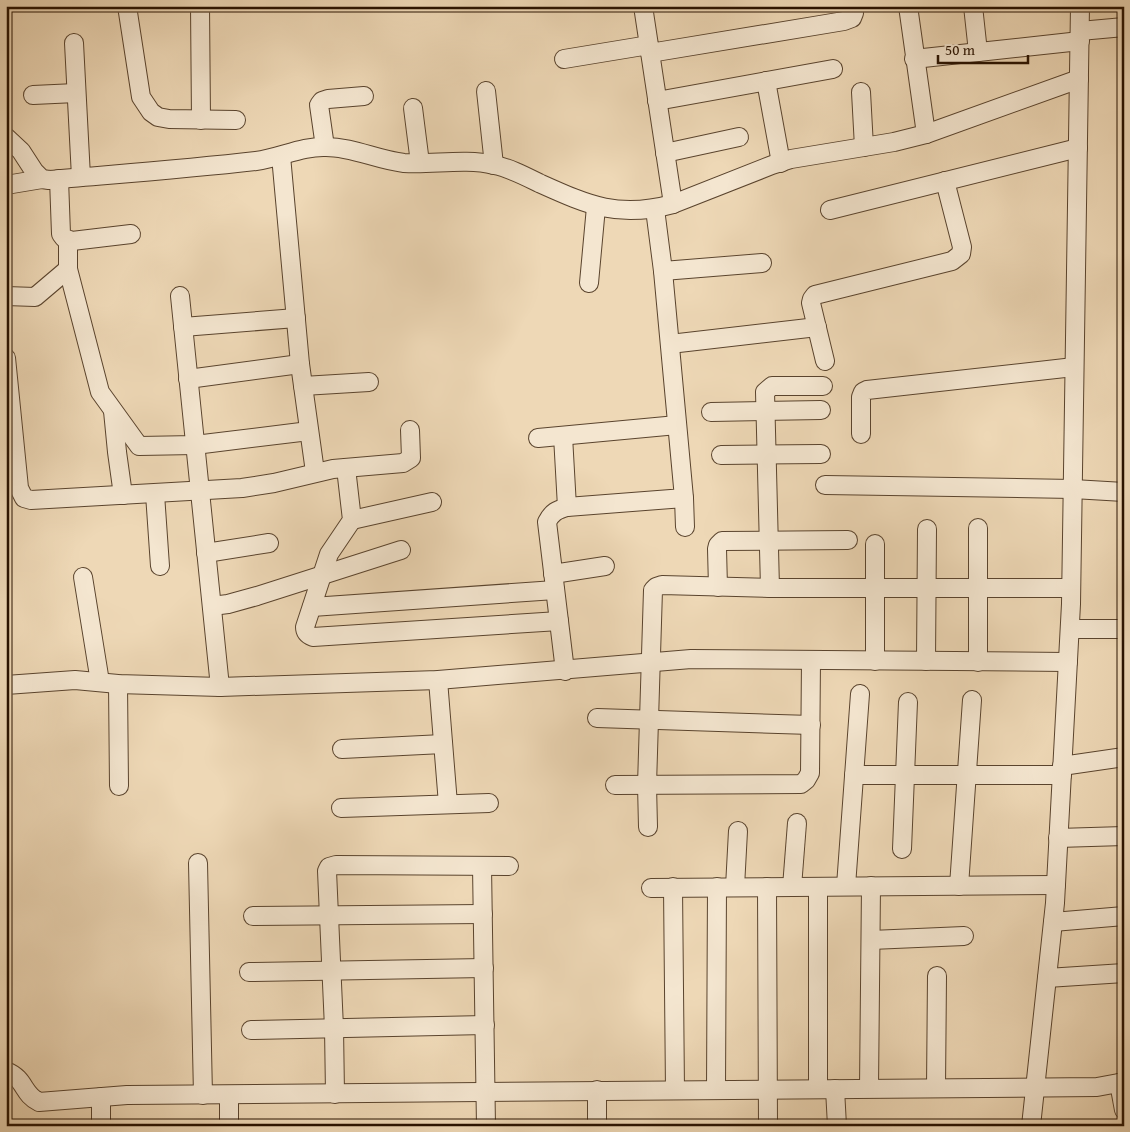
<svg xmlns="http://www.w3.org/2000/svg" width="1130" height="1132" font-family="'Gentium Book Plus',serif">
<rect width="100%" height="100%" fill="#eed8b6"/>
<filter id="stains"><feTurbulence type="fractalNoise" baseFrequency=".004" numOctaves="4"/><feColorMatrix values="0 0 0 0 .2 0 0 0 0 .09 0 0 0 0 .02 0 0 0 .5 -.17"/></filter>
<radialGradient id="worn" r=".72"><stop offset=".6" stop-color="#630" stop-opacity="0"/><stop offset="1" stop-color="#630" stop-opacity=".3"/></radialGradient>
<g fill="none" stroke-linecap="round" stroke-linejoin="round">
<defs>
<g id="minor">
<path d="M127,6L141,97L151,112L158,117L169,119L236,120"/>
<path d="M200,6L201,120"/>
<path d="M643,6L673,204"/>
<path d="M908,6L926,134"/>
<path d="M973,6L978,52"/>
<path d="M1080,31L1124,27"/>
<path d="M74,43L81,177"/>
<path d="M650,53L844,21L852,18L854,13L853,6"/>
<path d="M564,59L649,45"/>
<path d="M914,59L1080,41"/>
<path d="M766,81L781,163"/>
<path d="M486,91L494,165"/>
<path d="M861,92L864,147"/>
<path d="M33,95L76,93"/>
<path d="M657,101L833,69"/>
<path d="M413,108L420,163"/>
<path d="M6,137L21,151L34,171L42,179L49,180C118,174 187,169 256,161C280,158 302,146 326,147C353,147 377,160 404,163C433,165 465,158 494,165C510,168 525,176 539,183C588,205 618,219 673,204L772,165L791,159L894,142L926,134L1079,79"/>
<path d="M325,147L319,105L322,101L328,99L364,96"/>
<path d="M665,153L739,137"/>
<path d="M281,156L300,364L315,472"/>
<path d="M59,179L61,234L64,238L72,241L131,234"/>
<path d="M6,185L42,179"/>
<path d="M830,210L1078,148"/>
<path d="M68,269L100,392L139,446L195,445L309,431"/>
<path d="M663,271L762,263"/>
<path d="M589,283L596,207"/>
<path d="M6,296L35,297L68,269V241"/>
<path d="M180,296L220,687"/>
<path d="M183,327L296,318"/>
<path d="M670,344L817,327"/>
<path d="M6,358L19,488L24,498L31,500L242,488L274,483L333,469L403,463L411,458L410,430"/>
<path d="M825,361L811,303L812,299L815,295L952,261L961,254L962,247L945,181"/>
<path d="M188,379L300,364"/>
<path d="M303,386L369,382"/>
<path d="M823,386H772L765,392L770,588H1071"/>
<path d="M113,411L117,452L123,495"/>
<path d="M711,412L821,410"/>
<path d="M861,434V397L863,392L867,390L1074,367"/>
<path d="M563,436L567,507"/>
<path d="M538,438L677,425"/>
<path d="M721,455L821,454"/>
<path d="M346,468L352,520L329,554L305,627C305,633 308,635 313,637L559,621"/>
<path d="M825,485L1073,489L1124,492"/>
<path d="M155,494L160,566"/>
<path d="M684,498L685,527"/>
<path d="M352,520L432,502"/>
<path d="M978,528V662"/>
<path d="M206,553L269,543"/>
<path d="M553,574L605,566"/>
<path d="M83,577L100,682"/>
<path d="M718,587L717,549L718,545L722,541L848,540"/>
<path d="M212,606L228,604L257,596L401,550"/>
<path d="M312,607L555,590"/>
<path d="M1070,629H1124"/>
<path d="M875,661V544"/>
<path d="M926,661L927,529"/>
<path d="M565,671L547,522C552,512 557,510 567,507L684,498L663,271L655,209"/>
<path d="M438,680L448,804"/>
<path d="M118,684L119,786"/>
<path d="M6,685L75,680L118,684L220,687L438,680L691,659L1068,662"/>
<path d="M597,718L811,725"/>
<path d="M342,749L443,744"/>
<path d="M1062,766L1124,757"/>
<path d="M854,775H1062"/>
<path d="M615,785L801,784L806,780L810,773L811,660"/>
<path d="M341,808L489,803"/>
<path d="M648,827L647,785L653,590L656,587L662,585L770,588"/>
<path d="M1058,838L1124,836"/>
<path d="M902,849L908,702"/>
<path d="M198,863L203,1095"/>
<path d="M482,866L486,1126"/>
<path d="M846,886L860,694"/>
<path d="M959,886L972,700"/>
<path d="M673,887L675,1090"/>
<path d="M735,887L738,831"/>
<path d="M767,887L768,1126"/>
<path d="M792,887L797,823"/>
<path d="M651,888L1056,885"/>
<path d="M253,916L483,914"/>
<path d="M1053,922L1124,916"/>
<path d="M871,940L964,936"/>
<path d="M249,972L484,968"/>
<path d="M1047,978L1124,973"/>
<path d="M251,1030L485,1025"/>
<path d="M6,1071C26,1079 22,1094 39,1102L127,1095L1097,1087L1124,1082"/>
<path d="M1119,1083L1124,1110"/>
<path d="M869,1088L871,886"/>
<path d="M936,1088L937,976"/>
<path d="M716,1089L717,887"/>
<path d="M818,1089V887"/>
<path d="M835,1089L837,1126"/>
<path d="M597,1090V1126"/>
<path d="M335,1094L334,1028L327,871L329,867L336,865L509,866"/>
<path d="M229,1095V1126"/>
<path d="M101,1097V1126"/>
<path d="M1031,1126L1055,903L1071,604L1080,6"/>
</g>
</defs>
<use href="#minor" stroke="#5a442e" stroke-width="20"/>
<use href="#minor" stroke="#f4e6d0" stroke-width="18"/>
</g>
<rect width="1130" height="1132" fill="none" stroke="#eed8b6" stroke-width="25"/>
<rect x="8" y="8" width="1115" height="1117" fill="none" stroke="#291200" stroke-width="2.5"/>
<rect x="12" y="12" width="1105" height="1107" fill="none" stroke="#291200"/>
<path d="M938 55v8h90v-8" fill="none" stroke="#291200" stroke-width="2.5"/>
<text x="945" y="55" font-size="15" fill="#291200" stroke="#f4e6d0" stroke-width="4" paint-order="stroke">50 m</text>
<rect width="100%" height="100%" filter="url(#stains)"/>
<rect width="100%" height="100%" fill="url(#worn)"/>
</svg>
